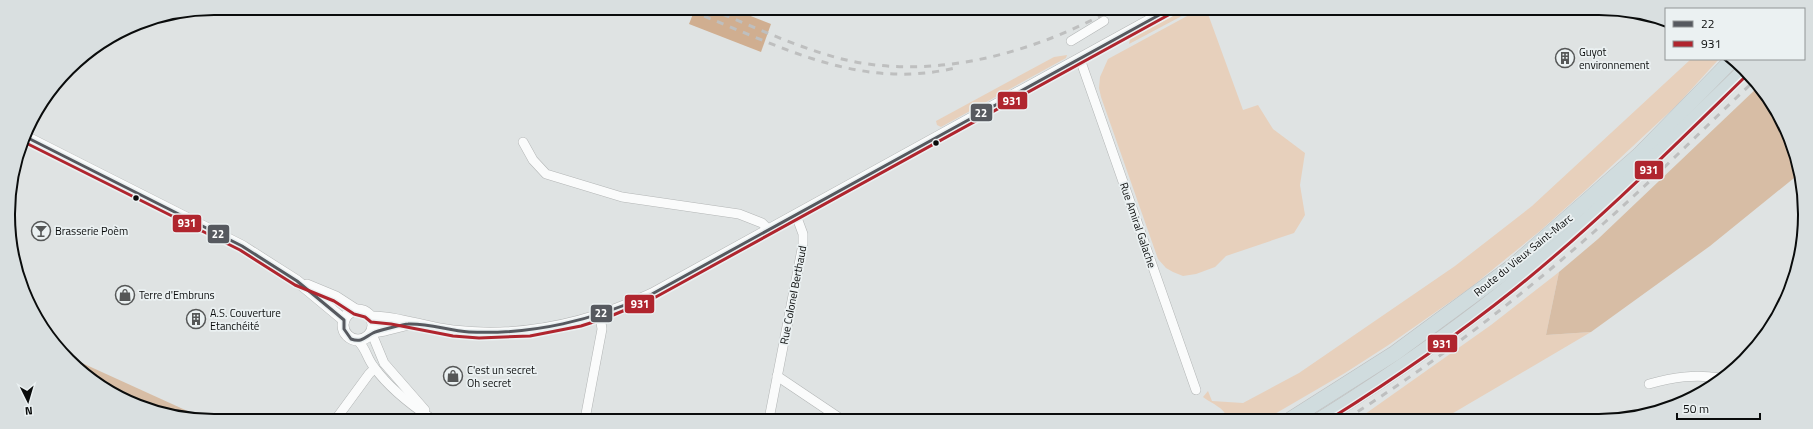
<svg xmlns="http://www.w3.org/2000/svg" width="1813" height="429" font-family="'Titillium Web',sans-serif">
<rect width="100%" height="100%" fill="#dfe3e3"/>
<g fill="#e7d0bc">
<path d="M1186,9H1195L1129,44L1130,39Z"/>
<path d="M1200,9H1215L1208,14L1243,110L1258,105L1273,129L1305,153L1300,185L1305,215L1294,233L1226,256L1215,267L1196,274L1183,276L1173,272L1166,268L1158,259L1101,97L1099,88L1100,77L1108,59Z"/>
<path d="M1067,55L1066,58L941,127L937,125L936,121L1054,57Z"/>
<path d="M1691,59H1719L1677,105L1588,188L1540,231L1470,288L1390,344L1345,373L1266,419H1228C1224,407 1212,404 1203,397L1208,391L1212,401L1243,403L1299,373L1455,266L1532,206Z"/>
<path d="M1559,272L1546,335L1591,332L1443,419H1358L1491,325Z"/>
</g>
<g fill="#d7bda5">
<path d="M1759,86L1762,89L1798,161L1799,174L1710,246L1591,332L1546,335L1559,272L1598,239Z"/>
<path d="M71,358L205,419H187L111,393Z"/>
</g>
<g fill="#d0ae90">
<path d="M695,9H733L771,24L761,52L689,24Z"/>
<path d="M747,9H768L766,16Z"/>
</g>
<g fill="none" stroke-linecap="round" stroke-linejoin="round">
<defs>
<g id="minor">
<path d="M1071,41L1104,21"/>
<path d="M1080,59L1196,390"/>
<path d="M523,142L533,160L546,174L622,197L739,214L762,223L769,230"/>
<path d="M372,334L384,363L425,410"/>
<path d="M358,341C366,348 367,359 374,367C389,388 411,405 432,419"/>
<path d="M777,376L841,419"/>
<path d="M1649,384C1674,377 1695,374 1720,378"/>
<path d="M336,419L369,374L374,369"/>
<path d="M585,419L602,329L600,316"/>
<path d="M769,419L803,244V234L796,215"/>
</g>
<g id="tertiary">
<path d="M26,137L242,246L297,281L344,320"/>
<path d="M307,285L336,297L356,310"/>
<circle cx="358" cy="325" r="15"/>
<path d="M372,317C399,317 425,328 453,331C522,339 589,324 652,294L1170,9"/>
<path d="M373,332L385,330L409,324"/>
</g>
<g id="trunk">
<path d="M1291,419L1395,353L1513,266L1639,155L1731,61"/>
<path d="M1321,419C1395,373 1471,320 1537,264C1609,203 1676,137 1743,72"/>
</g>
</defs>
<use href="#minor" stroke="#b3b6b6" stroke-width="10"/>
<use href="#tertiary" stroke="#b3b6b6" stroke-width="12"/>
<use href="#trunk" stroke="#bebfbf" stroke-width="16"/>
<use href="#minor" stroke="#fafbfb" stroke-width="9"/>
<use href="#tertiary" stroke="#fafbfb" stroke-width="11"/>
<use href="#trunk" stroke="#d0dcde" stroke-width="15"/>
<g stroke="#bebfbf" stroke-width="3" stroke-dasharray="7 7" stroke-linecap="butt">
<path d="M710,9C752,26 794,46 838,58C930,82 1032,54 1113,9"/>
<path d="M691,11C781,46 860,92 959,67"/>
<path d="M1346,419C1437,362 1523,295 1604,223C1655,178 1704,128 1754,81"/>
</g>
<defs>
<path id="bus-1" d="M26,137L242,246L297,281L344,320V329L351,339C362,343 365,337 373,333C376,331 405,324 408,324C429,323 449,331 469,332C534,335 593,320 652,294L1170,9"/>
<g id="bus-2">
<path d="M24,142L240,250L295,285L334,301L354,314L365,317L371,322L391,324L453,336L479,338L530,336L581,326L606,318L654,298L1172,13"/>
<path d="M1330,419C1394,379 1456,336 1515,289C1597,223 1671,149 1746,76"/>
</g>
</defs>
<use href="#bus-1" stroke="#ebf1f2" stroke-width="6"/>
<use href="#bus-2" stroke="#ebf1f2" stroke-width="6"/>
<use href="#bus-1" stroke="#56595f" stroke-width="3"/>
<use href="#bus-2" stroke="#b0252e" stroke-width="3"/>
</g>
<defs>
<symbol id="building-ring" viewBox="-11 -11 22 22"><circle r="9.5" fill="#ebf1f2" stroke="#555757" stroke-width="1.5"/><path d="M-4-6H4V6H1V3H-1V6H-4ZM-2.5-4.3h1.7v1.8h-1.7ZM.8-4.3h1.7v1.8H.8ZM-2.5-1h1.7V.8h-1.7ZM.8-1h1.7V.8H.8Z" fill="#555757"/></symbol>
<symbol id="bar-ring" viewBox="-11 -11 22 22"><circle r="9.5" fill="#ebf1f2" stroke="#555757" stroke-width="1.5"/><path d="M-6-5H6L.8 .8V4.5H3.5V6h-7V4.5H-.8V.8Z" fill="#555757"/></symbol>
<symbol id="shop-ring" viewBox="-11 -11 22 22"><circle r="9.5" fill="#ebf1f2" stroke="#555757" stroke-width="1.5"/><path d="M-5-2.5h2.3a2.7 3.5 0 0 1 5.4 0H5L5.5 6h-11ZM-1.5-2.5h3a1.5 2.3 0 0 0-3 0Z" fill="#555757"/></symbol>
</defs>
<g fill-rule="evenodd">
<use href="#building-ring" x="1554" y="47" width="22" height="22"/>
<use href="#bar-ring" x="30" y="220" width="22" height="22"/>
<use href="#shop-ring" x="114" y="284" width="22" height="22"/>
<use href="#building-ring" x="185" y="308" width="22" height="22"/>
<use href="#shop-ring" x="442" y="365" width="22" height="22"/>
</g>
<g fill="#0a0c0c" stroke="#ebf1f2" stroke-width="1.5">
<circle cx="936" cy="143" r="3.5"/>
<circle cx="136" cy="198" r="3.5"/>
</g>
<g text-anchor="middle" stroke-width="3.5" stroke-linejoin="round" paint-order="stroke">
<g font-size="11" fill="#0a0c0c" stroke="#ebf1f2" text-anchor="start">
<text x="1579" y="56">Guyot<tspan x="1579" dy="13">environnement</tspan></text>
<text x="55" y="235">Brasserie Poèm</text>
<text x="139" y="299">Terre d'Embruns</text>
<text x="210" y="317">A.S. Couverture<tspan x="210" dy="13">Etanchéité</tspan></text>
<text x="467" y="374">C'est un secret.<tspan x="467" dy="13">Oh secret</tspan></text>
</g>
<g font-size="11" fill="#0a0c0c" stroke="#ebf1f2">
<text transform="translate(1138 225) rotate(71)" y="4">Rue Amiral Galache</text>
<text transform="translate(1523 255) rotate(-39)" y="4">Route du Vieux Saint-Marc</text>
<text transform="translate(793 295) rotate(-79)" y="4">Rue Colonel Berthaud</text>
</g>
</g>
<path d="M0 0H1813V429H0ZM214 15H1599A199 199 0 0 1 1798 214V215A199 199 0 0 1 1599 414H214A199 199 0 0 1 15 215V214A199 199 0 0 1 214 15Z" fill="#d9dfe0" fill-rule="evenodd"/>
<path fill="none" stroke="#0a0c0c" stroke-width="2" d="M214 15H1599A199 199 0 0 1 1798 214V215A199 199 0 0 1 1599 414H214A199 199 0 0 1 15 215V214A199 199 0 0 1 214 15Z"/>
<g stroke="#ebf1f2" stroke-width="1.5">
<rect x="997" y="91" width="31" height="19" rx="4" fill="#b0252e"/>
<rect x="970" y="103" width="23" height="19" rx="4" fill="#56595f"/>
<rect x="1634" y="160" width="30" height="20" rx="4" fill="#b0252e"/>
<rect x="172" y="214" width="30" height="19" rx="4" fill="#b0252e"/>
<rect x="207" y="224" width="23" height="20" rx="4" fill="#56595f"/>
<rect x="624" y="294" width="31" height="20" rx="4" fill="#b0252e"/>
<rect x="590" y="304" width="23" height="19" rx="4" fill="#56595f"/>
<rect x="1427" y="334" width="31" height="19" rx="4" fill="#b0252e"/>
</g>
<g font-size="11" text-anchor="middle" font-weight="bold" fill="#fff">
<text x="1012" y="105">931</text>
<text x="981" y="117">22</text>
<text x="1649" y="174">931</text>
<text x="187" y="227">931</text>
<text x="218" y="238">22</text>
<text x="640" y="308">931</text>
<text x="601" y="317">22</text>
<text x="1442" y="348">931</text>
</g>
<rect x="1665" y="8" width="140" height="52" fill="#ebf1f2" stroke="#919596"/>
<rect x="1673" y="21" width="20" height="6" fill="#56595f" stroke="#919596"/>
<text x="1701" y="28" font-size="12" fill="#0a0c0c">22</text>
<rect x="1673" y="41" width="20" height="6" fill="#b0252e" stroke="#919596"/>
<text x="1701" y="48" font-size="12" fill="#0a0c0c">931</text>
<g transform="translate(28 401) rotate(175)" stroke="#ebf1f2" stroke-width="3" paint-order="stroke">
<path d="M0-3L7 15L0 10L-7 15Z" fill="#0a0c0c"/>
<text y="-6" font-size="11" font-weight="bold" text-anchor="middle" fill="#0a0c0c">N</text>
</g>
<path d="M1677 413v6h83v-6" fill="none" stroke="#0a0c0c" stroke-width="2"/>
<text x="1683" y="413" font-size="12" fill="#0a0c0c" stroke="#ebf1f2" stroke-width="3" paint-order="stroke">50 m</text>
</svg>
